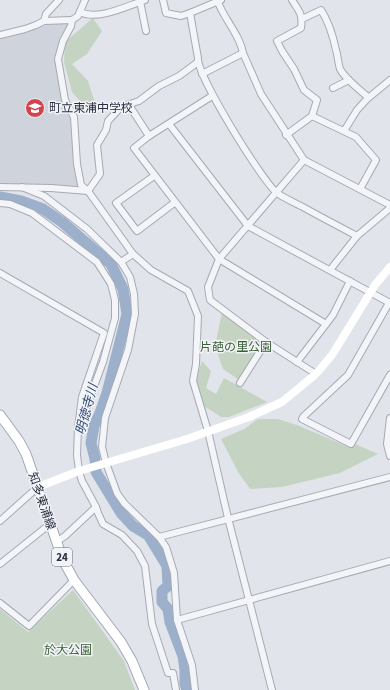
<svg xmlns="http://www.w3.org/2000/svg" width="390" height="690" font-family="'Source Sans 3','Noto Sans JP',sans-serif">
<rect width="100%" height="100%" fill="#e1e4ea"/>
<path fill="#cfd3dc" d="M65,22L69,26L59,51L62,86L74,117L81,185L77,190L0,187V37L39,28V27L56,23Z"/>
<g fill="#c5d4c2">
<path d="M93,18L102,31L87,54L72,64L88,81L95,103L93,116L72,92L64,62L65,42Z"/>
<path d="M222,312L262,342L239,380L223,369L215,346Z"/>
<path d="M202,361L211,371L206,388L216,394L224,378L267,402L229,417H221L201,404L196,379Z"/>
<path d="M258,419H278L297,425L351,448L355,444L378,454L340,473L282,487L250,489L238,472L221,439L244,429Z"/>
<path d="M73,590L124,661L135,690H0V609L28,632Z"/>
</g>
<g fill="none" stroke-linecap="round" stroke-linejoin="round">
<path stroke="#9cafcb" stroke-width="11" d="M0,197L21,201L43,209L62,222L111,264L123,289L127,314L107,393L100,413L94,426L91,443L95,459L96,472L121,513L133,526L148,535L167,566L168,586L162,591V602L168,609L170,622L183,656L185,670V684L187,690"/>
<defs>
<g id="street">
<path d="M85,0L78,16L72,20L71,26L63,41L58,59L65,100L74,117L77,164L81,185L88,191L133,254L121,262"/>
<path d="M163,0L166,13L181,16L190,13L221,0"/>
<path d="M292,0C299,11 303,14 301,28L277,41L282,51L294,69L304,90L317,100L312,116"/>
<path d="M140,1L146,31"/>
<path d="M218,2C224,19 240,35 243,53"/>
<path d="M80,12C97,21 127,6 145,0"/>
<path d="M190,13L198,58C196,74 262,181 277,193C284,198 293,202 301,206C319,216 338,226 357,236"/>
<path d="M302,19L321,10C329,22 333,36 336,50C338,56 338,63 340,69C346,80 359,89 368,97"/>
<path d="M44,21L46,14L59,0"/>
<path d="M0,35L25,29L36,25L44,21L72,20"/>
<path d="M202,74L243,53L261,94L304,160L390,205"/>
<path d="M333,88L349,80"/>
<path d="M212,96L149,136L134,148L219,259L326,324"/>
<path d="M129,105L149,136"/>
<path d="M169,124L248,226L390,303"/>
<path d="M344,131L357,110L367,99L390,80"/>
<path d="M286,135L312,116L356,137L376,160L360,189"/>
<path d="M304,160L219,259L208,287L210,300L266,342L316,374"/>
<path d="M154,176L116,203L137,231L174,203"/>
<path d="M0,187L51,188L88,191"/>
<path d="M22,187L44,196L87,229L121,262L130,277L134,294L135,314L128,350L105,418L102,447L106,463L117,493L124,503L159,537L166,547L174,573L177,620L192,665L195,690"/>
<path d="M88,191L100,174L97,145L106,130L108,121L121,107L139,101L159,86L179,76L198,62"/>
<path d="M0,203L10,204L32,213L97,262L111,284L115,300V318L103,362L82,419"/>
<path d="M133,254L151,270L188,291L198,316L196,364L193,381L208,431L228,518L272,690"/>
<path d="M330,270L357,236L390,208"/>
<path d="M0,273L104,333L82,397L78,428L77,455L79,471L82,481L96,507L65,536L56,542"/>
<path d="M389,303L348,375L303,417L302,419L351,444L390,375"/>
<path d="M297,362L333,315L350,281"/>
<path d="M240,383L266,342"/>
<path d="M390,418L387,444L390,456"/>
<path d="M96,507L98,513L103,524L122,535L137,551L145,566L152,624L168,673H173L176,690"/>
<path d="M0,521L38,487"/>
<path d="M159,537L390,477"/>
<path d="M0,564L50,524"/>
<path d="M0,603L29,626L74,580"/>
<path d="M177,620L390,561"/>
</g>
<path id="primary" d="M0,415L19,441L26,454L63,560L74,580L121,642L132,661L144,690"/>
</defs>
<use href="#street" stroke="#a6aab4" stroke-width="8"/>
<use href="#primary" stroke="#a0a7b6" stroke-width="11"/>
<use href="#street" stroke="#f4f5f8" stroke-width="6"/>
<path stroke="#fff" stroke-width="8" d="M38,487L79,471L187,439L249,417L282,402L316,374L332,355L375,285L390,267"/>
<use href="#primary" stroke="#fff" stroke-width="9"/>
</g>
<defs>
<symbol id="school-disc" viewBox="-11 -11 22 22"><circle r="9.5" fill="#d1444e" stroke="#f1f3f7"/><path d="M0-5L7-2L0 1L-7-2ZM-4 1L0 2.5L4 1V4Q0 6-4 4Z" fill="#fff"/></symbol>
</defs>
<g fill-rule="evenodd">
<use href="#school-disc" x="24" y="97" width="22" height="22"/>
</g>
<g text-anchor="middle" stroke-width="3" stroke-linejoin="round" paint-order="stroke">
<rect fill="#f1f3f7" stroke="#656a78" stroke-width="1" x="52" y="548" width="20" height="18" rx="3"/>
<g font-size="11" font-weight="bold" fill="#293042">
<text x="62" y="561">24</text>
</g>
<g font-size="12" fill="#293042" stroke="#f1f3f7" text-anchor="start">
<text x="49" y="112">町立東浦中学校</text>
</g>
<g font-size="12" fill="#3a5e36" stroke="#f1f3f7">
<text x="236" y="351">片葩の里公園</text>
<text x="68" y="654">於大公園</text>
</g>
<g font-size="12" fill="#293042" stroke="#f1f3f7">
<text transform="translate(42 501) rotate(71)" y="4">知多東浦線</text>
</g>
<g font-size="13" font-style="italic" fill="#324b77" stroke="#f1f3f7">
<text transform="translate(86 409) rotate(-75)" y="5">明徳寺川</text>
</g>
</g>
</svg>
